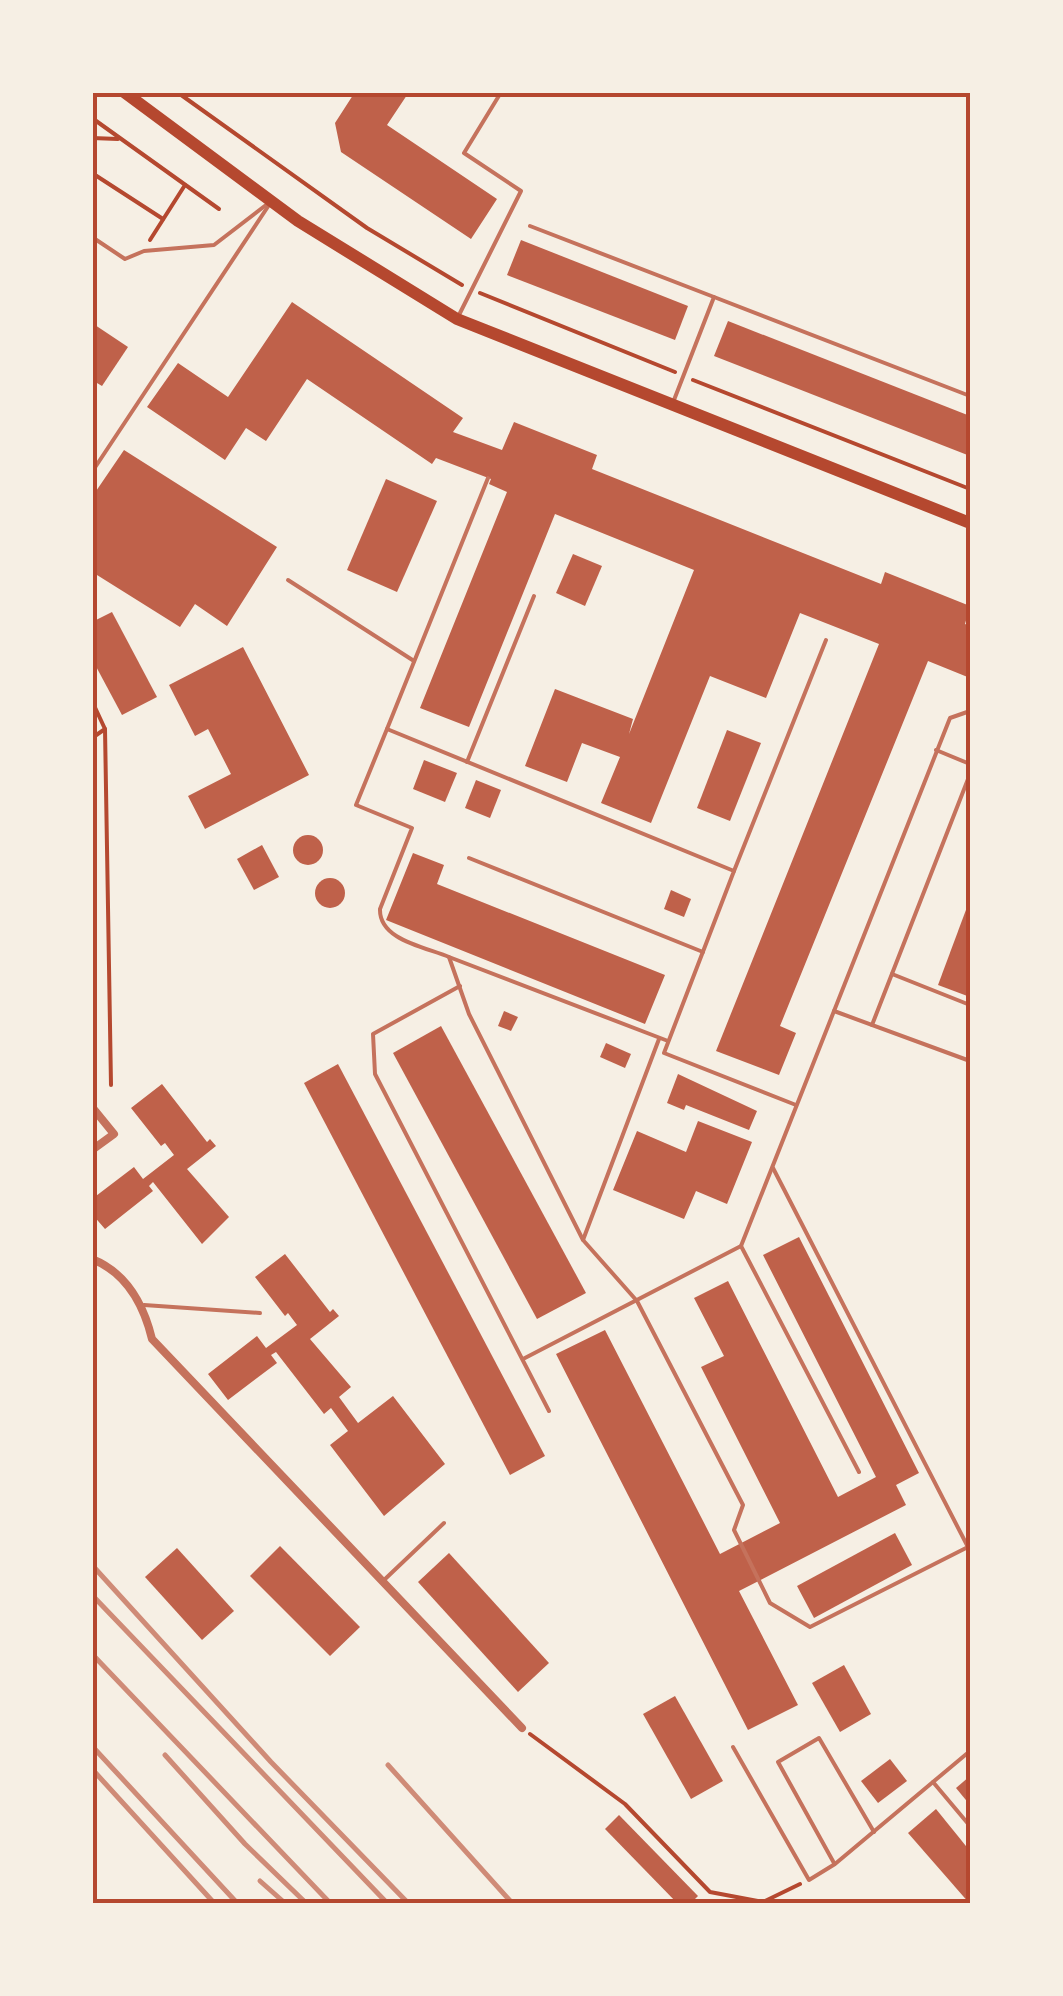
<svg xmlns="http://www.w3.org/2000/svg" width="1063" height="1996" font-family="'Fira Sans',sans-serif">
<rect width="100%" height="100%" fill="#f6efe4"/>
<g fill="#bf614a">
<path d="M355,92H409L387,125L497,199L471,239L341,152L335,123Z"/>
<path d="M521,240L688,306L675,340L507,275Z"/>
<path d="M292,302L463,418L453,432L502,450L514,422L597,455L592,469L881,584L885,572L970,606L965,624L970,626V678L928,661L780,1026L796,1033L779,1075L716,1051L879,644L800,613L766,698L710,676L651,823L601,803L620,757L582,743L567,782L525,766L555,689L633,719L629,734L694,570L555,514L469,727L420,708L507,492L489,484L491,479L436,458L432,464L307,379L266,441L246,428L225,460L147,407L178,363L228,397Z"/>
<path d="M728,321L970,416V456L714,356Z"/>
<path d="M92,323L128,347L102,386L92,380Z"/>
<path d="M124,450L277,547L227,626L195,604L180,627L97,575L92,582V497Z"/>
<path d="M386,479L437,501L397,592L347,570Z"/>
<path d="M573,554L602,566L585,606L556,593Z"/>
<path d="M112,612L157,697L122,715L92,659V622Z"/>
<path d="M243,647L309,775L205,829L188,796L231,774L208,729L195,736L169,685Z"/>
<path d="M727,730L761,743L730,821L697,808Z"/>
<path d="M424,760L457,773L445,802L413,789Z"/>
<path d="M476,780L501,790L490,818L465,808Z"/>
<circle cx="308" cy="850" r="15"/>
<path d="M262,845L279,877L254,890L237,859Z"/>
<path d="M413,853L444,865L437,884L665,975L645,1024L386,920Z"/>
<circle cx="330" cy="893" r="15"/>
<path d="M671,890L691,899L684,917L664,909Z"/>
<path d="M970,899V997L938,985Z"/>
<path d="M504,1011L518,1017L511,1031L498,1026Z"/>
<path d="M441,1026L586,1293L537,1319L393,1053Z"/>
<path d="M606,1043L631,1054L625,1068L600,1057Z"/>
<path d="M338,1064L545,1456L510,1475L304,1083Z"/>
<path d="M678,1074L757,1111L749,1130L686,1105L684,1110L667,1103Z"/>
<path d="M162,1084L207,1142L210,1139L216,1146L187,1169L229,1217L202,1244L153,1182L149,1186L153,1191L105,1229L92,1214V1199L134,1167L143,1179L174,1155L165,1143L161,1146L131,1108Z"/>
<path d="M698,1121L752,1142L727,1204L696,1191L684,1219L613,1190L637,1131L686,1152Z"/>
<path d="M799,1237L919,1473L896,1485L906,1505L739,1591L798,1705L748,1730L556,1354L605,1330L720,1554L780,1523L701,1367L724,1356L694,1298L728,1281L838,1497L876,1477L763,1255Z"/>
<path d="M285,1254L330,1312L333,1309L339,1316L310,1339L351,1387L339,1397L358,1423L393,1396L445,1464L384,1516L330,1445L348,1431L331,1408L324,1414L276,1352L271,1355L277,1363L228,1400L208,1374L257,1336L266,1348L297,1325L288,1313L285,1316L255,1277Z"/>
<path d="M895,1533L912,1565L814,1618L797,1586Z"/>
<path d="M280,1546L360,1627L330,1656L250,1576Z"/>
<path d="M177,1548L234,1611L202,1640L145,1577Z"/>
<path d="M449,1553L549,1663L518,1692L418,1582Z"/>
<path d="M844,1665L871,1714L840,1732L812,1683Z"/>
<path d="M675,1696L723,1781L691,1799L643,1714Z"/>
<path d="M890,1759L907,1781L878,1803L861,1781Z"/>
<path d="M970,1776V1805L956,1788Z"/>
<path d="M936,1809L970,1851V1904L908,1833Z"/>
<path d="M619,1815L698,1896L690,1904H678L605,1829Z"/>
</g>
<g fill="none" stroke-linecap="round" stroke-linejoin="round">
<g stroke="#b5482f" stroke-width="4">
<path d="M177,92L367,228L462,285"/>
<path d="M92,118L219,209"/>
<path d="M92,138L118,139"/>
<path d="M92,173L163,219"/>
<path d="M150,240L185,185"/>
<path d="M480,293L675,372"/>
<path d="M693,380L970,489"/>
<path d="M92,701L105,729L92,738"/>
<path d="M105,729L111,1085"/>
<path d="M530,1734L625,1804L710,1892L763,1902L800,1884"/>
</g>
<g stroke="#c5725c" stroke-width="4">
<path d="M530,226L714,297"/>
<path d="M92,237L125,259L144,251L214,245L266,205"/>
<path d="M459,315L521,191L464,153L500,94"/>
<path d="M674,400L714,297L970,396"/>
<path d="M92,472L269,205"/>
<path d="M488,478L387,729L734,871L664,1053L796,1105"/>
<path d="M288,580L414,661"/>
<path d="M387,729L356,805L412,828L380,909C379,940 425,947 449,957L469,1014L583,1240L637,1301L743,1505L734,1530L770,1603L810,1627L968,1547"/>
<path d="M936,750L970,764"/>
<path d="M467,762L534,596"/>
<path d="M469,858L703,952"/>
<path d="M734,871L826,640"/>
<path d="M449,957L668,1041"/>
<path d="M892,974L970,1005"/>
<path d="M460,986L373,1034L375,1074L549,1411"/>
<path d="M834,1011L970,1061"/>
<path d="M872,1025L970,774"/>
<path d="M773,1168L970,1551"/>
<path d="M583,1240L659,1039"/>
<path d="M741,1246L859,1472"/>
<path d="M144,1305L260,1313"/>
<path d="M523,1359L741,1246L950,718L970,711"/>
<path d="M383,1581L444,1523"/>
<path d="M733,1747L809,1880L835,1864L970,1751"/>
<path d="M933,1782L970,1826"/>
<path d="M834,1863L778,1762L819,1738L874,1832"/>
</g>
<g stroke="#c5725c" stroke-width="8">
<path d="M92,1107L114,1134L92,1150"/>
<path d="M92,1259C127,1273 144,1306 152,1339L522,1728"/>
</g>
<path stroke="#b5482f" stroke-width="12" d="M124,92L298,221L457,319L970,523"/>
<g stroke="#cf8b77" stroke-width="5">
<path d="M92,1565L271,1762L409,1904"/>
<path d="M92,1595L388,1904"/>
<path d="M92,1654L331,1904"/>
<path d="M92,1746L238,1904"/>
<path d="M165,1755L245,1844L307,1904"/>
<path d="M388,1765L513,1904"/>
<path d="M92,1769L215,1904"/>
<path d="M260,1881L286,1904"/>
</g>
</g>
<rect width="1063" height="1996" fill="none" stroke="#f6efe4" stroke-width="190"/>
<rect x="95" y="95" width="873" height="1806" fill="none" stroke="#b5482f" stroke-width="4"/>
</svg>
